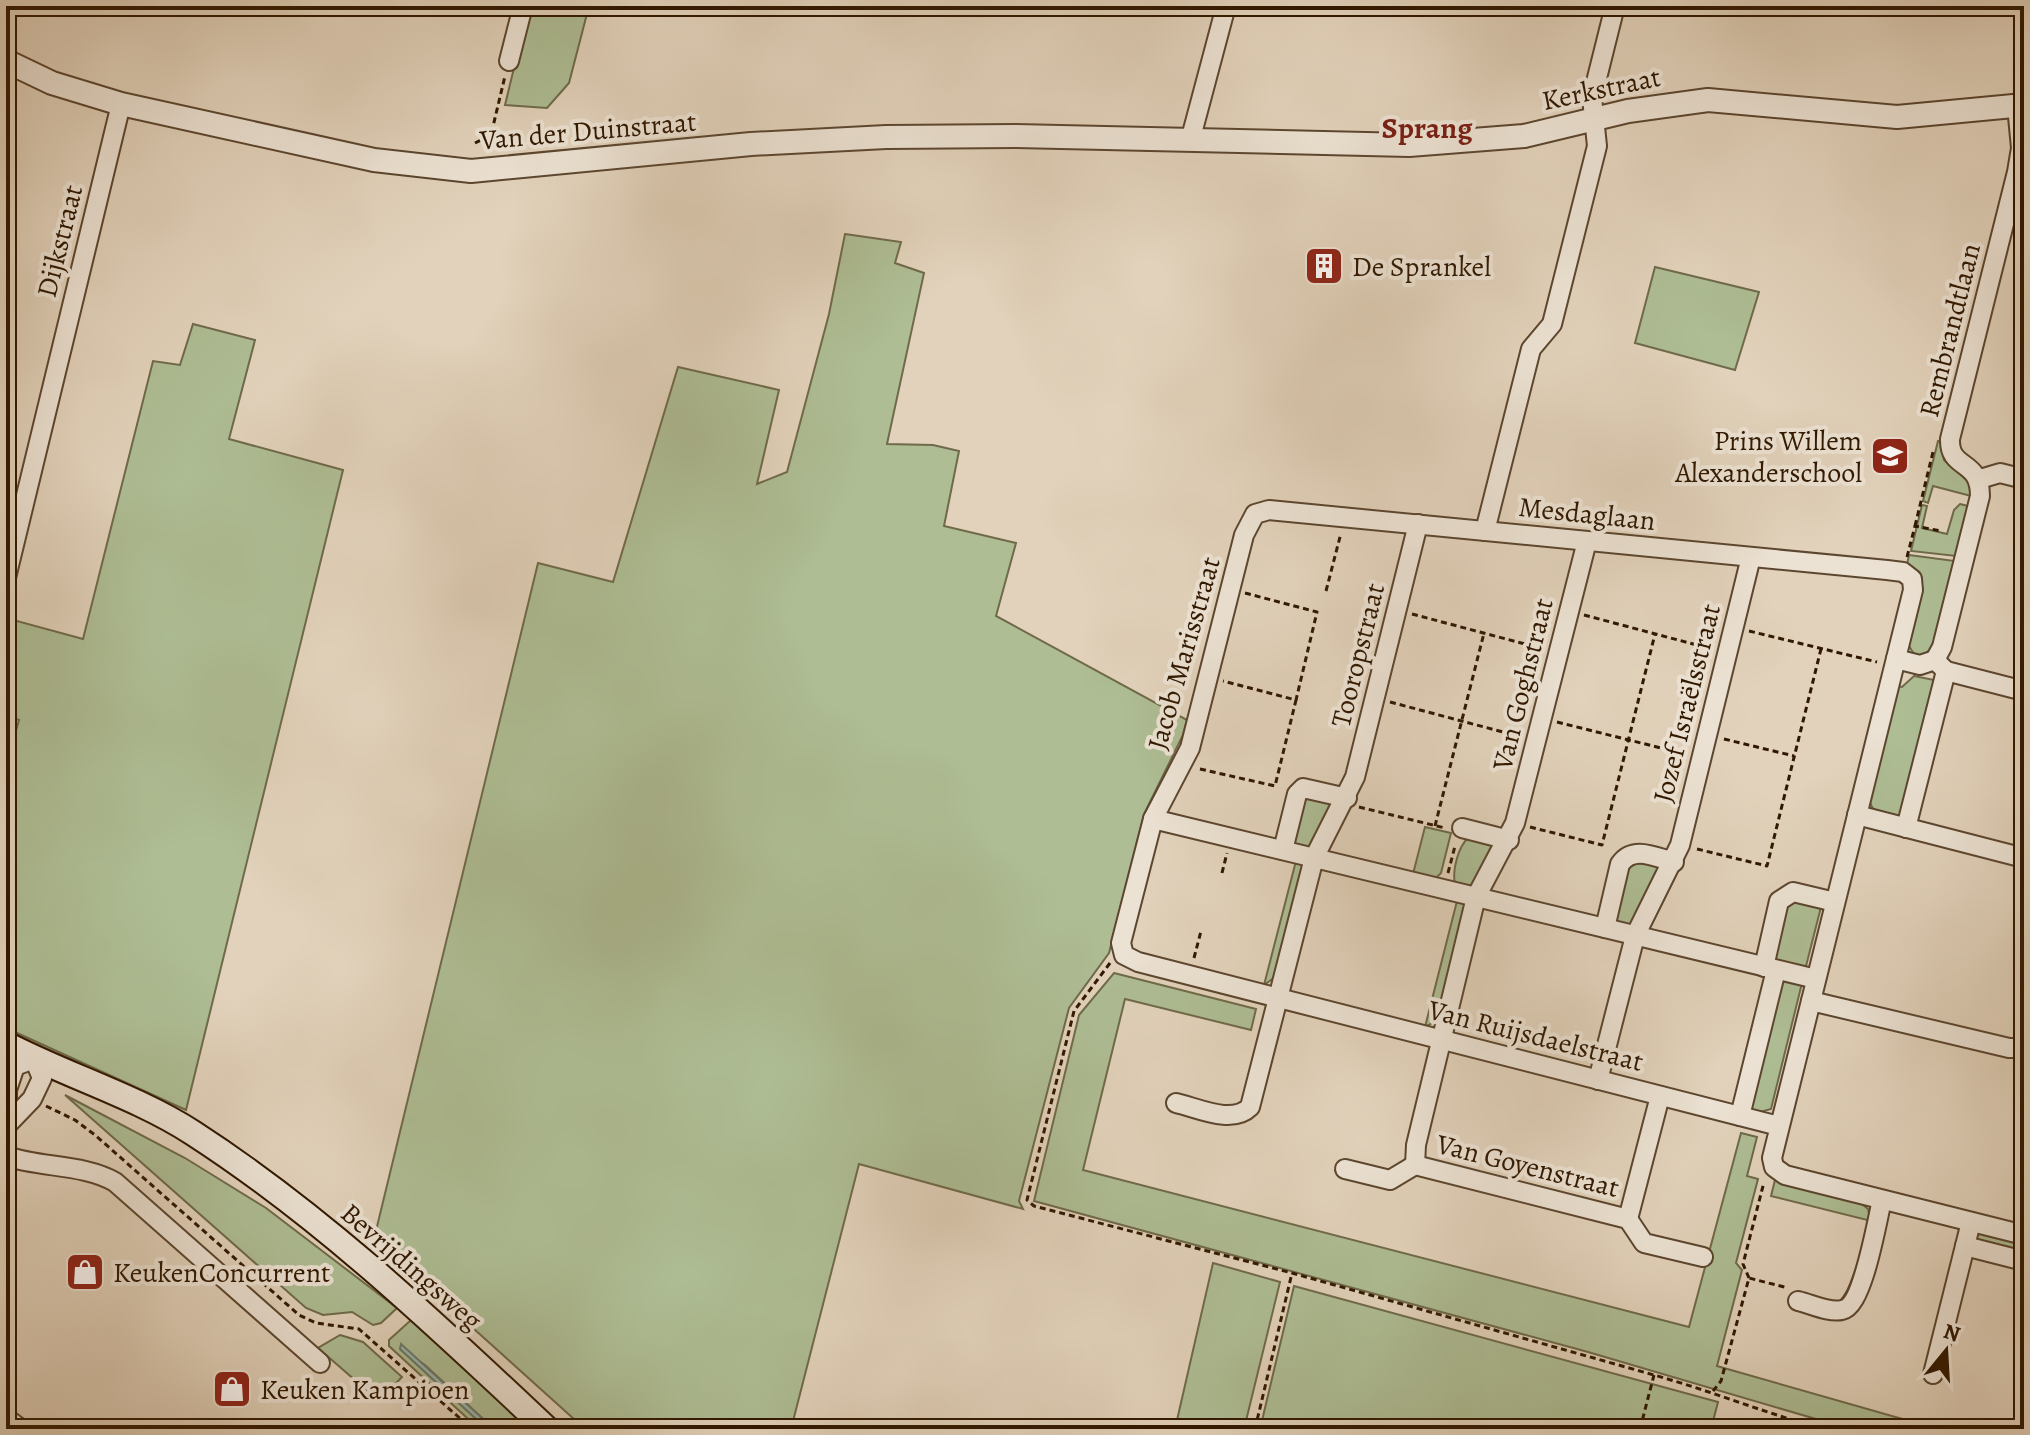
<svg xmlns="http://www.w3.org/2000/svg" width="2030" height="1435" font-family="Alegreya,serif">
<rect width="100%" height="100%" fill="#e2d2bb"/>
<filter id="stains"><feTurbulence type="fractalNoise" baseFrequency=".0025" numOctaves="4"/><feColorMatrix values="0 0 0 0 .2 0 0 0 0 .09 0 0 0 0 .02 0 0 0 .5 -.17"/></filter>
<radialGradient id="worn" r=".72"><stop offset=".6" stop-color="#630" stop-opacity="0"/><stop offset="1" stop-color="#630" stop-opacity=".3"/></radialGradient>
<g fill="#aebd94" stroke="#6f6a4a" stroke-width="2">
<path d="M529,6H589L569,83L547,108L505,105Z"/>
<path d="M845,234L901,242L895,263L924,273L887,444L933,445L959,451L944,526L1016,543L996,616L1187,720L1183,735L1144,814L1109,953L1069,1008L1019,1201L1023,1209L859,1164L791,1429H585L374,1239L538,563L613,582L678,367L779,390L757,484L787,472L829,314Z"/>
<path d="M1655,267L1759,292L1735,370L1635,343Z"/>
<path d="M193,324L255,340L229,439L343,470L186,1110L6,1028V944L16,899L6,895V766L19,720L6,716V618L83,639L153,361L180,365Z"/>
<path d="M1938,441L1941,442L1944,460L1971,484V496L1933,486L1928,503L1923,501Z"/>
<path d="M1960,504L1968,506L1956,556L1911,551L1922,505L1927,506L1922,528L1947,534L1954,510Z"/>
<path d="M1909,555L1955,561L1933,647L1923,656L1914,654L1909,646C1908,620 1938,579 1907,564Z"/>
<path d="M1914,676L1939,681L1902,816C1887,820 1870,814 1869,797L1897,686L1902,687Z"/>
<path d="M1309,796L1331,802L1333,806L1309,849L1299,850L1293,843L1300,805Z"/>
<path d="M1425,827L1451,833L1441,873L1434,880L1413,874Z"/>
<path d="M1468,838L1491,843L1493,848L1470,889L1455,884C1452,871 1458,847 1468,838Z"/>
<path d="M1297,857L1304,865L1275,977L1264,985Z"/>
<path d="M1635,860L1657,866L1660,873L1630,927L1614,922L1625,869Z"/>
<path d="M1458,897L1466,908L1437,1020L1425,1027Z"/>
<path d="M1794,901L1821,907L1805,970L1773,960L1786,906Z"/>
<path d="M1114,973L1256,1009L1251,1030L1125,999L1083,1170L1689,1327L1741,1133L1757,1137L1747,1176L1758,1179L1736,1263L1742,1270L1717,1366L1920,1424L1919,1429H1850L1588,1352L1034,1201L1079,1015Z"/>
<path d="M1779,975L1802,983L1771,1109L1760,1112L1746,1109Z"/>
<path d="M65,1095L185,1158L266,1208L397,1308L381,1323L373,1325L352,1312L323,1315L306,1308Z"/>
<path d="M1775,1180L1857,1200L1868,1209L1871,1221L1771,1196Z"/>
<path d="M1977,1232L2024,1242V1255L1974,1241Z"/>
<path d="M1213,1263L1280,1282L1244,1429H1175Z"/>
<path d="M1294,1286L1718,1402L1711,1429H1260Z"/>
<path d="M411,1320L530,1429H494L425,1365L400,1349L487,1429H479L389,1346V1340Z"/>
<path d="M340,1335L363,1342L402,1377L379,1401L318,1348Z"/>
</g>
<path fill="#95b8b0" stroke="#6d786a" stroke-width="2" d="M401,1344L494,1429H487L400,1349Z"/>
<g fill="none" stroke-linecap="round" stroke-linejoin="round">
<defs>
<path id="service" d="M6,1269L8,1270"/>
<g id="minor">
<path d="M509,61L523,6"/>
<path d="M1190,141L1226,6"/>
<path d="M1980,479L2000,473L2024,479"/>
<path d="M1485,531L1531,349L1552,324L1597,146L1592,98L1615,6"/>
<path d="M6,578L121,104"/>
<path d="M1896,659L1920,665L1935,660"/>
<path d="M1946,671L2024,691"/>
<path d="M6,722V729"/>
<path d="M1857,815L2024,858"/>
<path d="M1153,819L1816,979"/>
<path d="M1462,828L1509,840"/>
<path d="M1906,828L1946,671L1935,660L1942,647L1980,496C1980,458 1949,471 1950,439L2017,172L2021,148L2017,106"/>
<path d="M1283,850L1297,794L1303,788L1347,798"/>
<path d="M1605,928L1620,864C1633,845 1655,857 1674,862"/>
<path d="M1764,967L1779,901L1793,892L1835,902"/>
<path d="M1811,1001L2009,1048H2024"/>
<path d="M1598,1080L1635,936L1680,845L1751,557"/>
<path d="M1176,1103C1198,1108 1232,1125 1250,1107L1314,858L1355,777L1418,524"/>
<path d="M1740,1116L1776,970"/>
<path d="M6,1126L32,1099L42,1078L34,1059L15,1066L7,1090V1123"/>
<path d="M1779,1126L1138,962L1124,955L1121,943L1153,819L1190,748L1244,535L1255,514L1269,510L1887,570L1903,572L1912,579L1913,590L1772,1158L1774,1167L1785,1175L2024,1235"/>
<path d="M6,1156C41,1168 84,1164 115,1182L320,1363"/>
<path d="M1415,1165L1416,1145L1476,897L1515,823L1587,541"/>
<path d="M1415,1165L1628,1219L1644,1243L1703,1257"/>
<path d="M1345,1169L1390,1180L1415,1165"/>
<path d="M1628,1219L1660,1096"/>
<path d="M1965,1246L2024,1261"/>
<path d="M1798,1301C1811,1304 1829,1313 1842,1310C1863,1307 1877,1220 1882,1200"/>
<path d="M1933,1374L1971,1222"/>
<path d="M6,1418L21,1429"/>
</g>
<path id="tertiary" d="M6,61L52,83L121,104L374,160L471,171L751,144L886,137L1015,136L1409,145L1524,136L1628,111L1708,100L1897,117L2024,105"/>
<path id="secondary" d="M6,1044C65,1075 138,1097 193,1133C323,1217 435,1324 547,1429"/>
</defs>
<use href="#service" stroke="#5c462f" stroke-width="13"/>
<use href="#minor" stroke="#5c462f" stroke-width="22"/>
<use href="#tertiary" stroke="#5c462f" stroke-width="26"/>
<use href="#secondary" stroke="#301800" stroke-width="28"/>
<g stroke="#301800" stroke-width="3" stroke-dasharray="6 4" stroke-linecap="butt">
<path d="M475,143L491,135L505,76"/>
<path d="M1915,526L1933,452"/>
<path d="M1907,557L1915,526L1941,531"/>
<path d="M1326,591L1341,533"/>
<path d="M1245,593L1317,612L1296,700"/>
<path d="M1412,614L1540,648"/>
<path d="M1584,615L1712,649"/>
<path d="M1749,631L1877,662"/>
<path d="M1390,702L1518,736"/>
<path d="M1557,722L1685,754"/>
<path d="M1724,739L1794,756"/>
<path d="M1200,769L1275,786L1296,700L1223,681"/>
<path d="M1359,807L1445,828"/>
<path d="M1435,826L1484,633"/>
<path d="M1530,827L1602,845L1655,634"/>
<path d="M1697,849L1767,866L1821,649"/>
<path d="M1222,873L1227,853"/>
<path d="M1448,873L1455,846"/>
<path d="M1194,958L1201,931"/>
<path d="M1110,963L1074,1011L1027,1200L1034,1206L1292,1273L1654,1375C1711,1391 1765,1413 1823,1429"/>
<path d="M46,1106L75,1120L95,1135L299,1315L316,1323L359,1329L472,1429"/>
<path d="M1749,1278L1743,1264L1764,1182"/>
<path d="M1713,1391L1721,1381L1749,1278L1788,1288"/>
<path d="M1255,1429L1292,1273"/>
<path d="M1640,1429L1654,1375"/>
</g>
<use href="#service" stroke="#ece2d3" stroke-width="9"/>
<use href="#minor" stroke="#ece2d3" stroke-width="18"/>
<use href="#tertiary" stroke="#ece2d3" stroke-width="22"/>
<use href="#secondary" stroke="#ece2d3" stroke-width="24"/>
</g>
<defs>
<symbol id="building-square" viewBox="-11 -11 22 22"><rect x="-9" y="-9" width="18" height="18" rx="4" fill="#8f2418" stroke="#ece2d3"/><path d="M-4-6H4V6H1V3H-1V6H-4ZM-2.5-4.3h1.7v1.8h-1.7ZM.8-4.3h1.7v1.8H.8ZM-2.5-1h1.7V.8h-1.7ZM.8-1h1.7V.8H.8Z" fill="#fff"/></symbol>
<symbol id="school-square" viewBox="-11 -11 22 22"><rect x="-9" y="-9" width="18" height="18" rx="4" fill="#8f2418" stroke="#ece2d3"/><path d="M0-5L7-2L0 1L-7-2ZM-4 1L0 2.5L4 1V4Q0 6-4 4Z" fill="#fff"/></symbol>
<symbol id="shop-square" viewBox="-11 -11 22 22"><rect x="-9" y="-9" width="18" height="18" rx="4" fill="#8f2418" stroke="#ece2d3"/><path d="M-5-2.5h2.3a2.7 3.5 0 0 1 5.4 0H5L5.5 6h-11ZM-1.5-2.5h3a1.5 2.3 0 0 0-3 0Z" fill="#fff"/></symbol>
</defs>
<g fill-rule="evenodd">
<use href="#building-square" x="1302" y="244" width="44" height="44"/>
<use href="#school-square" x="1868" y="434" width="44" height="44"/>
<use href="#shop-square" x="63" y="1250" width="44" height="44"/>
<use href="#shop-square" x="210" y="1367" width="44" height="44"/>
</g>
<g text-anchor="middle" stroke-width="8" stroke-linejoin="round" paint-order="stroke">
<g font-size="28" fill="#301800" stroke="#ece2d3">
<text transform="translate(1601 88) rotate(-12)" y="10">Kerkstraat</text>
<text transform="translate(588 130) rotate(-5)" y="10">Van der Duinstraat</text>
<text transform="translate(59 241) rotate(-76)" y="10">Dijkstraat</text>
<text transform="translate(1949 330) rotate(-76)" y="10">Rembrandtlaan</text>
<text transform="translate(1587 513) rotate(6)" y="10">Mesdaglaan</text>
<text transform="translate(1183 653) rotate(-74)" y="10">Jacob Marisstraat</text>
<text transform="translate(1357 655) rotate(-76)" y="10">Tooropstraat</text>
<text transform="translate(1522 684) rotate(-76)" y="10">Van Goghstraat</text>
<text transform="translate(1686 703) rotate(-76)" y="10">Jozef Israëlsstraat</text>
<text transform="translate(1536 1035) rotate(14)" y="10">Van Ruijsdaelstraat</text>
<text transform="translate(1528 1165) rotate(14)" y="10">Van Goyenstraat</text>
<text transform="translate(412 1266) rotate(41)" y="10">Bevrijdingsweg</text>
</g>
<g font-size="28" fill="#301800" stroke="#ece2d3" text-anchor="start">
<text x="1352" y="276">De Sprankel</text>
<text x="1862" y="450" text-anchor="end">Prins Willem<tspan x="1862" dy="32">Alexanderschool</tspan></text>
<text x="113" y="1282">KeukenConcurrent</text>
<text x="260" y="1399">Keuken Kampioen</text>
</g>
<g font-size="30" font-weight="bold" fill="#7a1f14" stroke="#ece2d3">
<text x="1427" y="138">Sprang</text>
</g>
</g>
<rect width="2030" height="1435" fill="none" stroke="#e2d2bb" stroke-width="32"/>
<rect x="8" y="8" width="2014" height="1419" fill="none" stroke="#301800" stroke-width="4"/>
<rect x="16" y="16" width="1998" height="1403" fill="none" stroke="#301800" stroke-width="2"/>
<g transform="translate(1946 1351) rotate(18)" stroke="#ece2d3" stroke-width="6" paint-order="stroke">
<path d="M0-6L14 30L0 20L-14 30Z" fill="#301800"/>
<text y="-12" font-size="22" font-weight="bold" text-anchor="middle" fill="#301800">N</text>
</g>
<rect width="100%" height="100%" filter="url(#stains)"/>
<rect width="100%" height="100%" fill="url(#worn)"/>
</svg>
